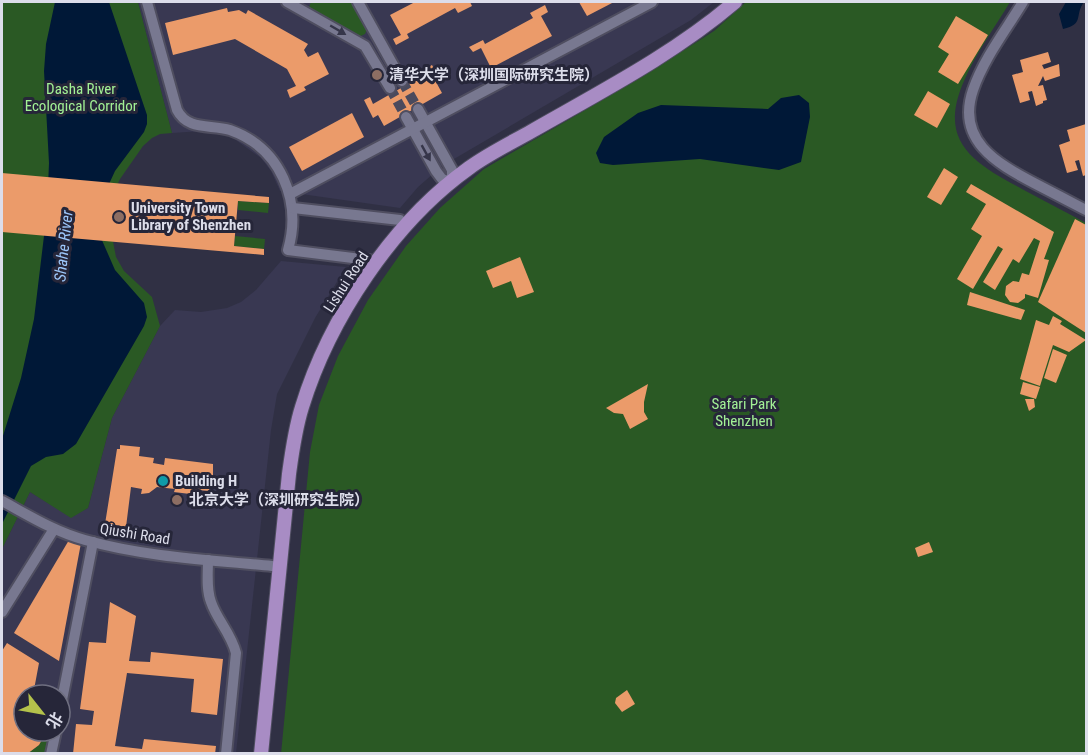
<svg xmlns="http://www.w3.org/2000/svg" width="1088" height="755" font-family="'Roboto Condensed','Noto Sans SC',sans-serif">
<rect width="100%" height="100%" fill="#303044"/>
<g fill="#393852" fill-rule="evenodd">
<path d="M138,2H714L691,20L442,166L418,187L400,208L280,191L271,171L261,158L233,138L218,133L202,131L172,133Z"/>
<path d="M281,261L346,267L315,318L277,394L271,430L236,753H2V549L30,492L71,517L88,508L112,418L160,326L175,310L201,312L227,308L241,302L256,290ZM24,695H60V731H24Z"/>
</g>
<g fill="#2a5924">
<path d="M2,2H138L172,133L160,134L152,138L143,146L120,179L113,194L110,226L116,257L124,271L152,297L160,326L112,418L88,508L71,518L30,492L2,549Z"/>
<path d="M311,2H352L367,29L365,34L356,38L311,11L309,7Z"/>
<path d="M746,2H1010C995,27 976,53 964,81C937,142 974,163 1022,189C1043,200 1065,212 1086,223V753L281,754L310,452L319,405L338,356L368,300L406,246L440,208L484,169L642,77L714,31Z"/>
<path d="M238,201L269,203L268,213L238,210Z"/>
<path d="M235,236L265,239L264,249L234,246Z"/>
<path d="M47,731H52L48,753L27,754L39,745Z"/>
</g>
<g fill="#001837">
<path d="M55,2H109L147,115V124L144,132L115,171L104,195L101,238L115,270L144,303L147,317L144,326L76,444L63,454L46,457L31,466L2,524V439L21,378L34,319L47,211L49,163L44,71L46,44Z"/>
<path d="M1066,2H1084C1074,15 1085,24 1063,29L1059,14Z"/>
<path d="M799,95L809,103L810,117L801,162L779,170L700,159L613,165L600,163L596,153L604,137L638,113L661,105L768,109L781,98Z"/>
</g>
<g fill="#eb9b6a">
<path d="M415,2H460L461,3L470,2L472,6L458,13L455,8L407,34L409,38L396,45L393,39L401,35L390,15Z"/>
<path d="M579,2H614L587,16Z"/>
<path d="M545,5L548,12L541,16L552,36L491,68L481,48L473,52L469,47L483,40L485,44L533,18L530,13Z"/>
<path d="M227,8L228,12L239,10L246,14L248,10L308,44L304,50L308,57L318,52L329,74L304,87L306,90L290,98L287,90L296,86L287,69L235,39L173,55L165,23Z"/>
<path d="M956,16L988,35L958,84L938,72L949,54L938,47Z"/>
<path d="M1048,52L1051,62L1042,65L1044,69L1059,64L1060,76L1045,81L1043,76L1038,86L1043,85L1047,100L1043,101V103L1036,106L1032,91L1028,92L1030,100L1020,103L1012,75L1023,72L1020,60Z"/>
<path d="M432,65L440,80L436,82L442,93L384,126L378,115L373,118L364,100L370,97L373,104L429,72L427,68Z"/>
<path d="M928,91L950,104L937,128L914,115Z"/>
<path d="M352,113L364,137L302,171L289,147Z"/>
<path d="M1086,124V175L1083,176L1079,160L1075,161L1078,170L1067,173L1059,145L1070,141L1067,130Z"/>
<path d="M944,168L958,177L941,205L927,197Z"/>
<path d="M2,173L269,197V203L238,201L234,246L264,249V255L2,232Z"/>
<path d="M971,184L1054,232L1044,259L1049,260L1038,298L1025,294V298L1018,303L1010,302L1005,295L1006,286L1013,281L1019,282L1022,273L1029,275L1040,241L1034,238L1019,263L1013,259L995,290L983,282L1003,249L998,246L973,289L957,279L982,236L971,229L986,204L966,192Z"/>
<path d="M1075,219L1086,225V333L1038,302Z"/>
<path d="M520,257L534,292L517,298L511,281L493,288L486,271Z"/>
<path d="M970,292L1025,310L1021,320L967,305Z"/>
<path d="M1053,316L1062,321L1060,324L1086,340L1069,352L1053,345L1040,386L1020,379L1036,320L1049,325Z"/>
<path d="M1053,349L1067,355L1056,383L1044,378Z"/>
<path d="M1023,382L1040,387L1036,399L1020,394Z"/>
<path d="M648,384L644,402V412L648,419L630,429L623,414L614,413L606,408Z"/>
<path d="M1025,399H1034L1035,407L1029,411Z"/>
<path d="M120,445L140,447L139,456L154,458L153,463L164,465L165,458L213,464V487L210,486L209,491L198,490V495L174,492L175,489L157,487L149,493L141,494L142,489L131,487L126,527L105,524L117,449H120Z"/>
<path d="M69,540L81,543L59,661L14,633Z"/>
<path d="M929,542L933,552L918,557L915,548Z"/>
<path d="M110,602L136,616L129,661L150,662L151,652L223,659L217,715L191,712L194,679L127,673L115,746L142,749L144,739L216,746L215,754H73L76,724L92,725L94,711L80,709L89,642L106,643Z"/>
<path d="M7,643L39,663L33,695H24V731H47L39,745L27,754H2V651Z"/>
<path d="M627,690L635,704L622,712L615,703L616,698Z"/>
</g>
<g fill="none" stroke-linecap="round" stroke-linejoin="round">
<g stroke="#4a4a5d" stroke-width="10" stroke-dasharray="10 5" stroke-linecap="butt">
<path d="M402,81L418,109"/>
<path d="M390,88L406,117"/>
</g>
<defs>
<g id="minor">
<path d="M147,2L177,110C188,131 210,124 230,130C281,148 302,201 288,250L369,260"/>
<path d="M287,2L365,46L390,88"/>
<path d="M358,2L402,81"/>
<path d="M1023,2C1006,30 984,58 973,90C956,140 996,163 1034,183C1051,192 1069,201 1086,210"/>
<path d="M406,117L436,171L442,179L452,182V170L418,109"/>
<path d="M290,194L652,2"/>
<path d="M293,208L400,220"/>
<path d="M2,501C28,515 55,532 85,540C145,557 210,560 272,566"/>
<path d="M208,560C208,573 206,589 211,602C217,620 231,633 236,653L226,754"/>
<path d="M2,612L54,529"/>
<path d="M60,710L93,542"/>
<path d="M51,754L56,731"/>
</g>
<path id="major" d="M261,754L289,474C292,452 295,429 302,407C329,319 393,222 469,168C488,154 511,143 532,131C602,91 674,54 735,2"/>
</defs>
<use href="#minor" stroke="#4f4e60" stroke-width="14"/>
<use href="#major" stroke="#4f4e60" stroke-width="16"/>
<use href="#minor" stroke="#787890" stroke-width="10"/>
<use href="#major" stroke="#a88cc4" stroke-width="14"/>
</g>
<defs><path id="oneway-solid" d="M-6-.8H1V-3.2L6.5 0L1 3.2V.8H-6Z" transform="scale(1.5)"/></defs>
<g fill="#36364a">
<use href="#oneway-solid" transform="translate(338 30) rotate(30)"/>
<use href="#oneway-solid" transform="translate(426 153) rotate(61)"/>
</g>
<g fill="#8d6e63" stroke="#262639" stroke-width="2">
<circle cx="377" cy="75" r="6"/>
<circle cx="119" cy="217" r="6"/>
<circle cx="177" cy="500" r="6"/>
</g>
<circle fill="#0f9aa8" stroke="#262639" stroke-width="2" cx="163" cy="481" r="6"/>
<g text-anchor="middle" stroke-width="6" stroke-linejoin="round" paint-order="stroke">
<g font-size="15" font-weight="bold" fill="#dcddea" stroke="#262639" text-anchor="start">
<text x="389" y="80">清华大学（深圳国际研究生院）</text>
<text x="131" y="213">University Town<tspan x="131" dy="17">Library of Shenzhen</tspan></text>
<text x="175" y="486">Building H</text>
<text x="189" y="505">北京大学（深圳研究生院）</text>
</g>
<g font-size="15" fill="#a2f195" stroke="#262639">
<text x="81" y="94">Dasha River<tspan x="81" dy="17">Ecological Corridor</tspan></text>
<text x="744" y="409">Safari Park<tspan x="744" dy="17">Shenzhen</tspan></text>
</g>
<g font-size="15" fill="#dcddea" stroke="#262639">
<text transform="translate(346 282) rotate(-57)" y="5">Lishui Road</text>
<text transform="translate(135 534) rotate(9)" y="5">Qiushi Road</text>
</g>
<g font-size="16" font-style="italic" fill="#9cc6fa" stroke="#262639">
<text transform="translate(63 246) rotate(-84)" y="6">Shahe River</text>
</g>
</g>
<rect width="1088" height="755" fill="none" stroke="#dcddea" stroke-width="6"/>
<g transform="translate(42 713) rotate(121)"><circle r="28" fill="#262639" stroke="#6f6f80" stroke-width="1.5"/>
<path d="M0-4.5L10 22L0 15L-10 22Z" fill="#b4c24b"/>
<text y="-9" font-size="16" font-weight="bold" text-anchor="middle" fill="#dcddea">北</text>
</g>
</svg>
